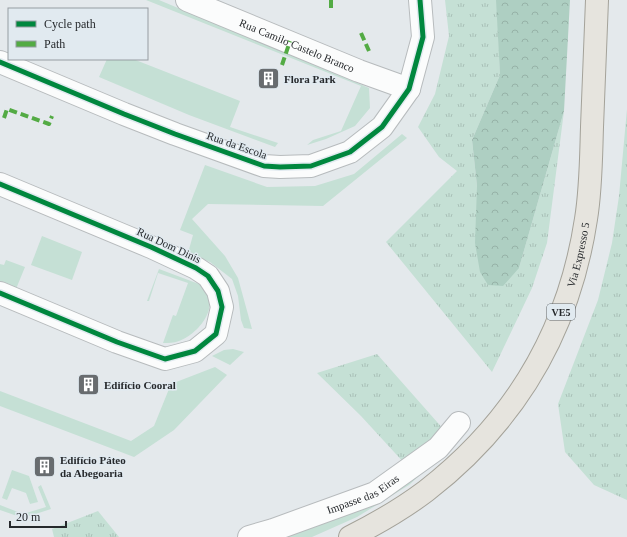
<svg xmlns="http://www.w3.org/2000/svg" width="627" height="537" font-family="Georgia,serif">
<defs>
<pattern id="grass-tufts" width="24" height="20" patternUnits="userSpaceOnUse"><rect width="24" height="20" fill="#c5e0d5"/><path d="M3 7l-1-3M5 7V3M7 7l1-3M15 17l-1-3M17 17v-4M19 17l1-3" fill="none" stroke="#a9c0b7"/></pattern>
<pattern id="forest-crowns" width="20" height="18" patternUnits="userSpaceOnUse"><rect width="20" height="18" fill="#aecfc2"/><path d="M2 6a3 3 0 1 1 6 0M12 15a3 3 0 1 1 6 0" fill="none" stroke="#96b2a7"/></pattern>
</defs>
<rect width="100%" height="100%" fill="#e4e9ec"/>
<g fill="url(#grass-tufts)">
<path d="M445,0H496L497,1L500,75L472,140L477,186L519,268L564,111L547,243L532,288L492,372L386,242L457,171L439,157L418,127L435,94L449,36Z"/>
<path d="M627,109V500L594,485L565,452L558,404L598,300L612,243L619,196Z"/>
<path d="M377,354L445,431L406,465L361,416L317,373Z"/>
<path d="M98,511L119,537H54L52,529Z"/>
</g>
<path fill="url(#forest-crowns)" d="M496,0H570L564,111L519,268L503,286L488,285L480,272L475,243L477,186L472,140L500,75Z"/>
<g fill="#c5e0d5">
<path d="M146,0H159L369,88L370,108L355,126L326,139L307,145L313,140L341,131L361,86Z"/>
<path d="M107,59H133L240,101L230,127L278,143L275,147L189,115L99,77Z"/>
<path d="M402,134L407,138L323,206L208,204L192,219L225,256L238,278L252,329L244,328L241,320L238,296L232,279L210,262L188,253L193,235L180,230L205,165L267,187L315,186L354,174Z"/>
<path d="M42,236L82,252L72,280L31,265Z"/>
<path d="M6,260L25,267L16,289L0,282V264L4,265Z"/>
<path d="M159,269L199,284C224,301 201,333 179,341C174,343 168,343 163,343L173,315L176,316L188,283L158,273L149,301H147Z"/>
<path d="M233,349L244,352L230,365L212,356L224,350Z"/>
<path d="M215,367L227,375L174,430L134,457L0,406V391L131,441L154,426L171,384Z"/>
<path d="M432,464L409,485L357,517L312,537H273L347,515L381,499Z"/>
<path d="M12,470L29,476L38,502L30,504L26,493L12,488L7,500L2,498Z"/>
<path d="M41,485L51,509L23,518L0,510V505L23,514L46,507L38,487Z"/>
</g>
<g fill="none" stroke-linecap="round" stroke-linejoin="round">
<defs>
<g id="street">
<path id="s1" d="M187,0L359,71L409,89"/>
<path d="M0,62L124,114L175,134L264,166L280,167L311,166L350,152L382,127L409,89L423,37L420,0"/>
<path d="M0,184L151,247L196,268L208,276L218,291L222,307L216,334L195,351L165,359L117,342L0,293"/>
<path id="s2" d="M249,537L273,530L375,493L438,448L459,423"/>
</g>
<g id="primary">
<path id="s3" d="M350,537C376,524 402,509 426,491C515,422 569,331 586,219C591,189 591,158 592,127C594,85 595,42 597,0"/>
</g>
</defs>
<use href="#street" stroke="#b7bbbd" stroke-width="24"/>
<use href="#primary" stroke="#a4a299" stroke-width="24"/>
<use href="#street" stroke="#fbfcfc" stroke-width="22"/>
<use href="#primary" stroke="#e6e4de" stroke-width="22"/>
<g stroke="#53ab44" stroke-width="4" stroke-dasharray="8 4" stroke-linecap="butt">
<path d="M331,0V9"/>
<path d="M361,33L369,51"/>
<path d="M282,65L290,41"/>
<path d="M4,118L7,109L49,124L52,116"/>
</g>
<defs>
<g id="cycleway">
<path d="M0,62L124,114L175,134L264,166L280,167L311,166L350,152L382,127L409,89L423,37L420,0"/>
<path d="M0,184L151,247L196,268L208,276L218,291L222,307L216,334L195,351L165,359L117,342L0,293"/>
</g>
</defs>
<use href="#cycleway" stroke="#e1eaf0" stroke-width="8"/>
<use href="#cycleway" stroke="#00873e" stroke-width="5"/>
</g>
<defs>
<symbol id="building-square" viewBox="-11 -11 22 22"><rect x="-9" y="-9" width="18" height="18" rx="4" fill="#686c6f" stroke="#e1eaf0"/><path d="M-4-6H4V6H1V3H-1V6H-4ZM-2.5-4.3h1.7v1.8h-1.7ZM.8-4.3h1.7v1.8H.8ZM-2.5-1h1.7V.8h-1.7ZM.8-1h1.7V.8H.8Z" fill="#fff"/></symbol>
</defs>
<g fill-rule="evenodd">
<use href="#building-square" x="256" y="66" width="25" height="25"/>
<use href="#building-square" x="76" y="372" width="25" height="25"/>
<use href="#building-square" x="32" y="454" width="25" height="25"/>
</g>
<g text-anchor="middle" stroke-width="3" stroke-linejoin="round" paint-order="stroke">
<rect fill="#e1eaf0" stroke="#5e6367" stroke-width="1" x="547" y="304" width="28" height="16" rx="3"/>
<g font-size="10" font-weight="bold" fill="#26292c">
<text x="561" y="316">VE5</text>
</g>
<g font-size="11" fill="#26292c" stroke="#e1eaf0">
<text dy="4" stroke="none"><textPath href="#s1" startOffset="119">Rua Camilo Castelo Branco</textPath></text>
<text transform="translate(237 145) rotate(19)" y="4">Rua da Escola</text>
<text transform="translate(169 245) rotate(25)" y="4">Rua Dom Dinis</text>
<text dy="4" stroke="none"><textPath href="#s3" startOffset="376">Via Expresso 5</textPath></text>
<text dy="4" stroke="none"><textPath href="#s2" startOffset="122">Impasse das Eiras</textPath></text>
</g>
<g font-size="11" font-weight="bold" fill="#26292c" stroke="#e1eaf0" text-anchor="start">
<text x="284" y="83">Flora Park</text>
<text x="104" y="389">Edifício Cooral</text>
<text x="60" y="464">Edifício Páteo<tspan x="60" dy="13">da Abegoaria</tspan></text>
</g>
</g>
<rect x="8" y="8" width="140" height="52" fill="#e1eaf0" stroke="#969da2"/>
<rect x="16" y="21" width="20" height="6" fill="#00873e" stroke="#969da2"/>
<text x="44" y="28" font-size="12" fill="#26292c">Cycle path</text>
<rect x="16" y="41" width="20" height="6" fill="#53ab44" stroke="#969da2"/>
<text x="44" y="48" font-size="12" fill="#26292c">Path</text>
<path d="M10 521v6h56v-6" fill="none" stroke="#26292c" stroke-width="2"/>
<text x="16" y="521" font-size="12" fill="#26292c" stroke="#e1eaf0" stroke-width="3" paint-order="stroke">20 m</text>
</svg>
